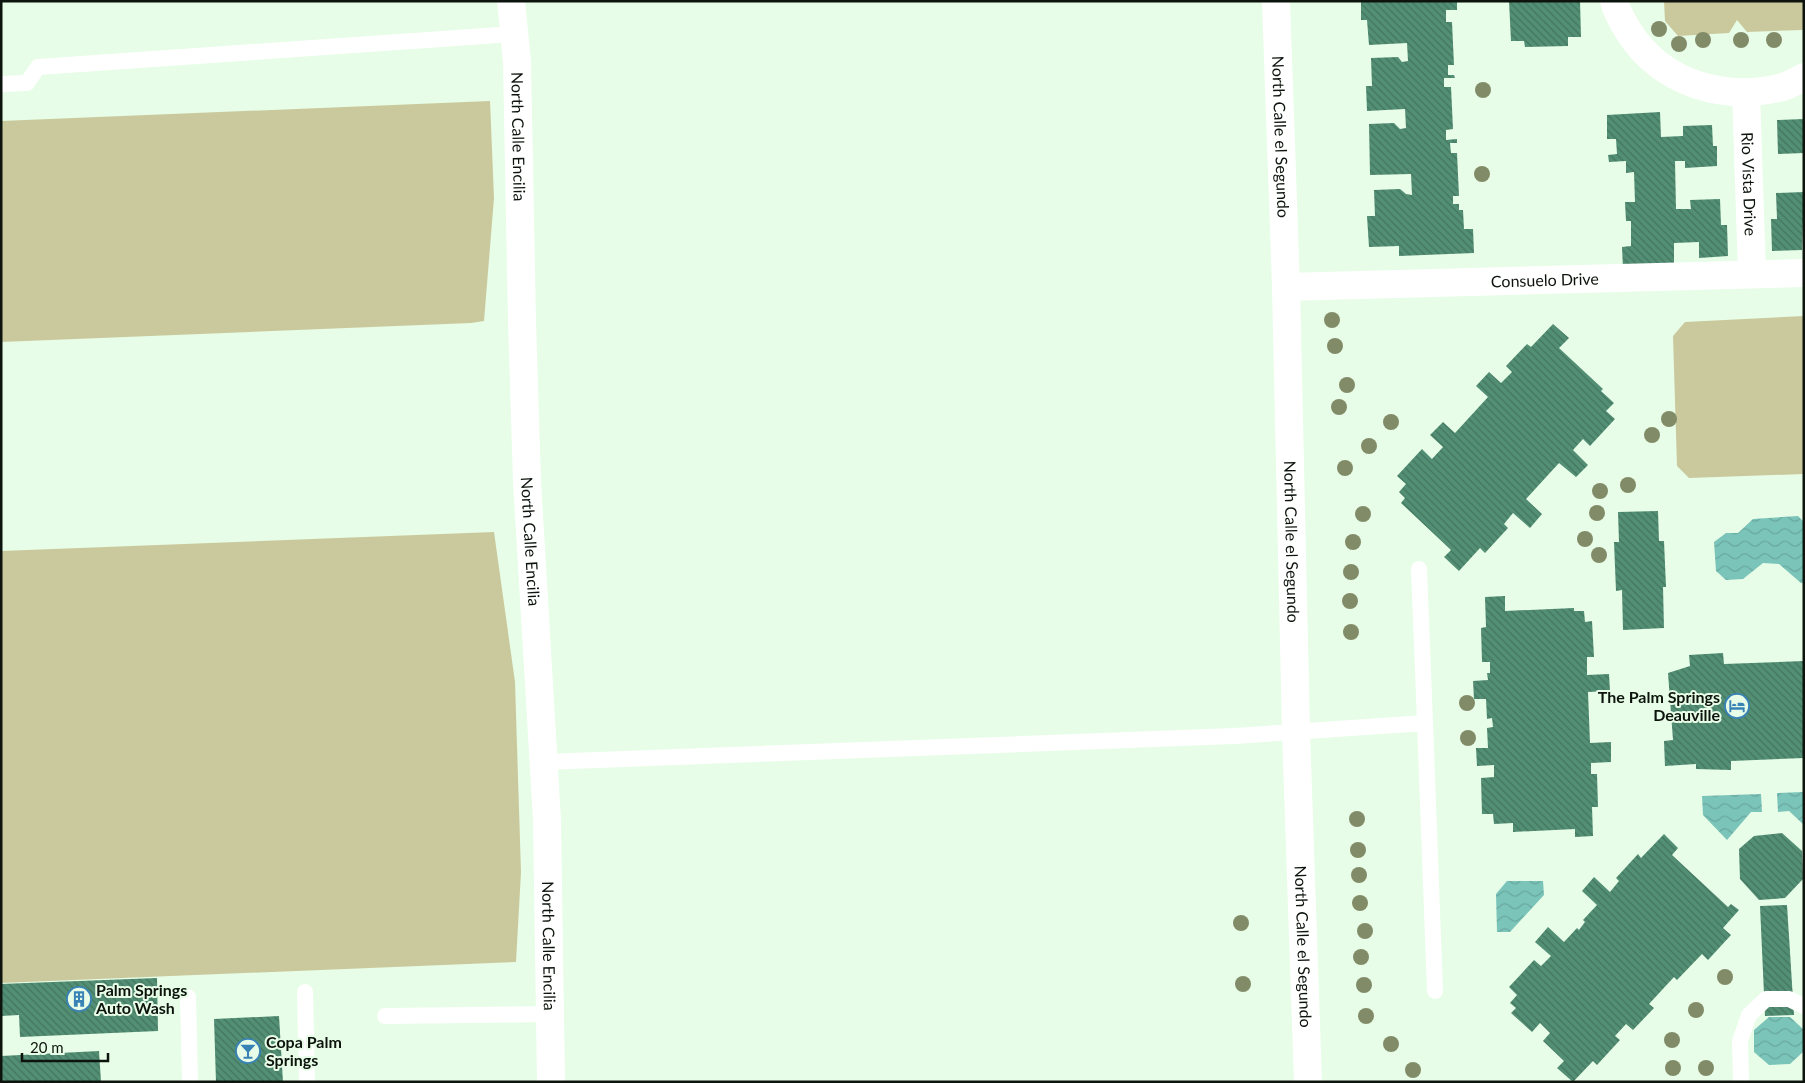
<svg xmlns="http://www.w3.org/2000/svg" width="1805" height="1083" font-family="Lato,sans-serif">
<defs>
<pattern id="water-waves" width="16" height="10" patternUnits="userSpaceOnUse" patternTransform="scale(1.25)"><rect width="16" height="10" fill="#7bc4ba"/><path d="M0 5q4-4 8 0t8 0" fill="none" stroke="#69a89f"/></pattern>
<pattern id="building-back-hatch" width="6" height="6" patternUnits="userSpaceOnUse" patternTransform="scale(1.25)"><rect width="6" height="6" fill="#538f75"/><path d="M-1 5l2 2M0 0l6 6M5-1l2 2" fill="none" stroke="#43745e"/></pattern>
</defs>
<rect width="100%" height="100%" fill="#e7fde7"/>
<g fill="#cac99d">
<path d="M1664,1H1804V29L1802,30L1747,32L1737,20L1729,33L1678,36L1665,21Z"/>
<path d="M490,101L494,198L484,321L471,323L1,342V121Z"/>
<path d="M1804,316V474L1689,478L1677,466L1673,336L1685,322Z"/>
<path d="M494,532L515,682L521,872L516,962L1,983V551Z"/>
</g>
<g fill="url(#water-waves)">
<path d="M1798,516L1804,522V583H1801L1779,564L1763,563L1743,579L1726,580L1716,571L1714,542L1726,533H1738L1753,519Z"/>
<path d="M1804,792V825L1789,811L1778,812L1777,793Z"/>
<path d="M1761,794L1762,812H1751L1727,840L1703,815L1702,796Z"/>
<path d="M1507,881H1543L1544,895L1510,932H1497L1496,894Z"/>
<path d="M1769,1017H1790L1803,1029L1804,1051L1790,1064L1769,1065L1754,1052V1030Z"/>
</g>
<g fill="url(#building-back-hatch)">
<path d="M1361,1H1457V10H1446V22H1452L1454,65H1448V75H1454L1455,78H1444V87H1451L1453,129L1446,130V140L1457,139V143H1450L1451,153H1457L1459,196H1453V204H1459V210H1463L1464,229H1473L1474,253L1399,256V246L1369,247L1367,216H1375L1374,190L1400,189L1406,194L1412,195L1411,174L1370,175L1369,124L1394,123L1400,129L1406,128L1405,109L1367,111L1366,86H1372L1371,58L1398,57L1402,62L1408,61L1407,43L1369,45L1367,20H1361Z"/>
<path d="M1509,1H1580L1581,37H1568V46L1525,47L1524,41H1511Z"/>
<path d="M1660,112L1661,137L1683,136V126L1712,125L1713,146H1717V166L1685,168V161H1675L1676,209H1691L1690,200L1720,199L1721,225H1727L1728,256L1699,258V242L1674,243V268L1623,269L1622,247L1631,246V221H1626L1625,202H1635L1634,172L1626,173V161L1609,162L1608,155L1617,154L1616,139H1607V115Z"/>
<path d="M1804,119V153L1778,154L1777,120Z"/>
<path d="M1804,192L1802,250L1772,251L1771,219H1777L1776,193Z"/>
<path d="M1553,324L1569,338L1559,348L1603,389L1601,391L1614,403L1606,411L1615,419L1590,446L1583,439L1573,450L1588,465L1576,477L1559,463L1526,499L1542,514L1530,528L1513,513L1504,524L1508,528L1485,553L1480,548L1459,571L1444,557L1451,550L1401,503L1405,498L1399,492L1406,484L1397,476L1422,449L1432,459L1443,447L1430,435L1443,422L1455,433L1488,397L1476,386L1489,372L1501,383L1512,372L1506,366L1527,344L1531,347Z"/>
<path d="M1658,511L1659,541H1664L1666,587H1663L1664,628L1623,630L1622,590L1616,591L1614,542H1619L1618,512Z"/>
<path d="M1505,596V611L1574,608V611H1584L1585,622L1592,621L1594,657H1587V675L1609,674L1610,691L1588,692L1590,743L1611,742V762L1591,763V774H1597L1598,807H1592L1593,836L1575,837V829L1513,832V823L1494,824L1493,814H1482L1481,778L1494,777V765L1477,766L1476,748H1488L1487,728L1493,727L1492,718L1487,719L1486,699H1474L1473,681L1488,680L1487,673H1490V662H1482L1481,628L1486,627L1485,597Z"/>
<path d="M1723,653L1724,664L1804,661V758L1731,761V770L1696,769V764L1665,766L1664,741L1673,740L1668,673L1690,666L1689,655Z"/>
<path d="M1782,833L1802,851L1803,879L1785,898L1759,900L1740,879L1739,849L1754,836Z"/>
<path d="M1664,834L1678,848L1672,855L1728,907L1731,904L1739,910L1723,928L1731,935L1708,960L1702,954L1677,980L1674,977L1649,1004L1654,1008L1633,1030L1626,1024L1615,1036L1620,1040L1597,1065L1593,1061L1573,1082L1557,1068L1564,1061L1543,1041L1550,1033L1540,1023L1532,1032L1511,1013L1516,1008L1510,1003L1517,995L1509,987L1534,960L1541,966L1551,956L1535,942L1548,927L1564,942L1577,928L1579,930L1585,922L1583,920L1597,905L1582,891L1594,877L1610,892L1619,881L1616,878L1638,854L1641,858Z"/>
<path d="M1787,905L1794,1015L1765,1016L1760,906Z"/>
<path d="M157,978L158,1031L20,1037L19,1015L1,1016V984Z"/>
<path d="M279,1016L283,1082H216L214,1019Z"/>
<path d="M99,1051L101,1082H1V1056Z"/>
</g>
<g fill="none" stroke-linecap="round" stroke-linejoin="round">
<g stroke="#fff" stroke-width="16">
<path d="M1,84L27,83L38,67L514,34"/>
<path d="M1419,569L1425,723"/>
<path d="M544,762L1234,736L1425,723L1435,991"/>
<path d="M305,992L307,1082"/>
<path d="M188,997L190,1082"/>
<path d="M385,1016L550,1014"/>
<path d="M1741,1082L1740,1041L1749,1015L1766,999H1789L1804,1006"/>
</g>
<g stroke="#fff" stroke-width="28">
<path id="s1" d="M511,1L517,62L522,321L527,481L547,820L551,1082"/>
<path id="s2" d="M1276,1L1286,287L1296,732L1308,1082"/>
<path d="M1614,1C1617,13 1623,22 1629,32C1662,84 1725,102 1783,87C1790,85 1797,80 1804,77"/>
<path id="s3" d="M1746,93L1752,274"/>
<path id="s4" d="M1286,287L1804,273"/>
</g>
</g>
<g fill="#828b68">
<circle cx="1659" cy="29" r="8"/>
<circle cx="1703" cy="40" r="8"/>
<circle cx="1741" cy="40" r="8"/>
<circle cx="1774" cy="40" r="8"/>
<circle cx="1679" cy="44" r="8"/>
<circle cx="1483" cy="90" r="8"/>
<circle cx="1482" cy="174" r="8"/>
<circle cx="1332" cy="320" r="8"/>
<circle cx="1335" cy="346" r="8"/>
<circle cx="1347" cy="385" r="8"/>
<circle cx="1339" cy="407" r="8"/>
<circle cx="1669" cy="419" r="8"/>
<circle cx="1391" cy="422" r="8"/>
<circle cx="1652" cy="435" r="8"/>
<circle cx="1369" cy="446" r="8"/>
<circle cx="1345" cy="468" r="8"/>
<circle cx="1628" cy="485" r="8"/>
<circle cx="1600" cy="491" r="8"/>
<circle cx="1597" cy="513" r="8"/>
<circle cx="1363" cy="514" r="8"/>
<circle cx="1585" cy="539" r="8"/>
<circle cx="1353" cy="542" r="8"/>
<circle cx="1599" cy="555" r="8"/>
<circle cx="1351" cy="572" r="8"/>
<circle cx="1350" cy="601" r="8"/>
<circle cx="1351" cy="632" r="8"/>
<circle cx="1467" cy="703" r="8"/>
<circle cx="1468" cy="738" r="8"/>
<circle cx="1357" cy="819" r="8"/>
<circle cx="1358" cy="850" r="8"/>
<circle cx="1359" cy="875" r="8"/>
<circle cx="1360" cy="903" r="8"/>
<circle cx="1241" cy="923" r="8"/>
<circle cx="1365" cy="931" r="8"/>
<circle cx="1361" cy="957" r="8"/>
<circle cx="1725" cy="977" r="8"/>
<circle cx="1243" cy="984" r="8"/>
<circle cx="1364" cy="985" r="8"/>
<circle cx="1696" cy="1010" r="8"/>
<circle cx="1366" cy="1016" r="8"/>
<circle cx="1672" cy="1040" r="8"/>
<circle cx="1391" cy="1044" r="8"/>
<circle cx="1673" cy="1068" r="8"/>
<circle cx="1706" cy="1068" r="8"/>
<circle cx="1413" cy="1070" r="8"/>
</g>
<defs>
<symbol id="hotel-ring" viewBox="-11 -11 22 22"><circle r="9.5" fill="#e7fde7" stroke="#3982b6" stroke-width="1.5"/><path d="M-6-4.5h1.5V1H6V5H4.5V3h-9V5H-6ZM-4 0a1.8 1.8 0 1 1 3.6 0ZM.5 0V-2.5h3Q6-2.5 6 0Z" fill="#3982b6"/></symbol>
<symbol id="building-ring" viewBox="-11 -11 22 22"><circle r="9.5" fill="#e7fde7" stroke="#3982b6" stroke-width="1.5"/><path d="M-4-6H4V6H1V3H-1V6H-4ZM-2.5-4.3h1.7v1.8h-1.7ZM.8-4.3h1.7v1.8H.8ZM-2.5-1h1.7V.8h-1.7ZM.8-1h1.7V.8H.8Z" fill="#3982b6"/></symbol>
<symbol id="bar-ring" viewBox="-11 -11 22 22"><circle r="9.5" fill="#e7fde7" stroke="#3982b6" stroke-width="1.5"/><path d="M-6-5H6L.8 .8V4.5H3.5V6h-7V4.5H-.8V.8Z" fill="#3982b6"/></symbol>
</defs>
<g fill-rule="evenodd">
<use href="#hotel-ring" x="1723" y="692" width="28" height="28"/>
<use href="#building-ring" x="65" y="985" width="28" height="28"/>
<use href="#bar-ring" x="234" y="1037" width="28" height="28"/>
</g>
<g text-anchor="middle" stroke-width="4" stroke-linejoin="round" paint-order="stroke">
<g font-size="16" fill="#0d140d" stroke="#e7fde7">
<text dy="6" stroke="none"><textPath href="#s1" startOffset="136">North Calle Encilia</textPath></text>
<text dy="6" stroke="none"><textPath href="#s2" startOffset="136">North Calle el Segundo</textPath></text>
<text dy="6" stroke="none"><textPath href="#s3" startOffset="91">Rio Vista Drive</textPath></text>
<text dy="6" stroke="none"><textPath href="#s4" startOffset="259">Consuelo Drive</textPath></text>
<text dy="6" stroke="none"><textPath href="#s1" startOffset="541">North Calle Encilia</textPath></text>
<text dy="6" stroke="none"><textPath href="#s2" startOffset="541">North Calle el Segundo</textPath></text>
<text dy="6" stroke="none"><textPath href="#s1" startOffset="946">North Calle Encilia</textPath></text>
<text dy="6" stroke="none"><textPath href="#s2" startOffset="946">North Calle el Segundo</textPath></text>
</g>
<g font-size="16" font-weight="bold" fill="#0d140d" stroke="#e7fde7" text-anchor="start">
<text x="1720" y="703" text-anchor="end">The Palm Springs<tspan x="1720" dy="18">Deauville</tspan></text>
<text x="96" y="996">Palm Springs<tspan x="96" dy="18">Auto Wash</tspan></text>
<text x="266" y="1048">Copa Palm<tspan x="266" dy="18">Springs</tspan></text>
</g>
</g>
<rect width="1805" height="1083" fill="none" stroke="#0d140d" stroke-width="5"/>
<path d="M22 1053v8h86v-8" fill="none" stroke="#0d140d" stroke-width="2.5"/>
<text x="30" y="1053" font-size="15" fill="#0d140d" stroke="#e7fde7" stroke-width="4" paint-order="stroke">20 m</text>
</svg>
